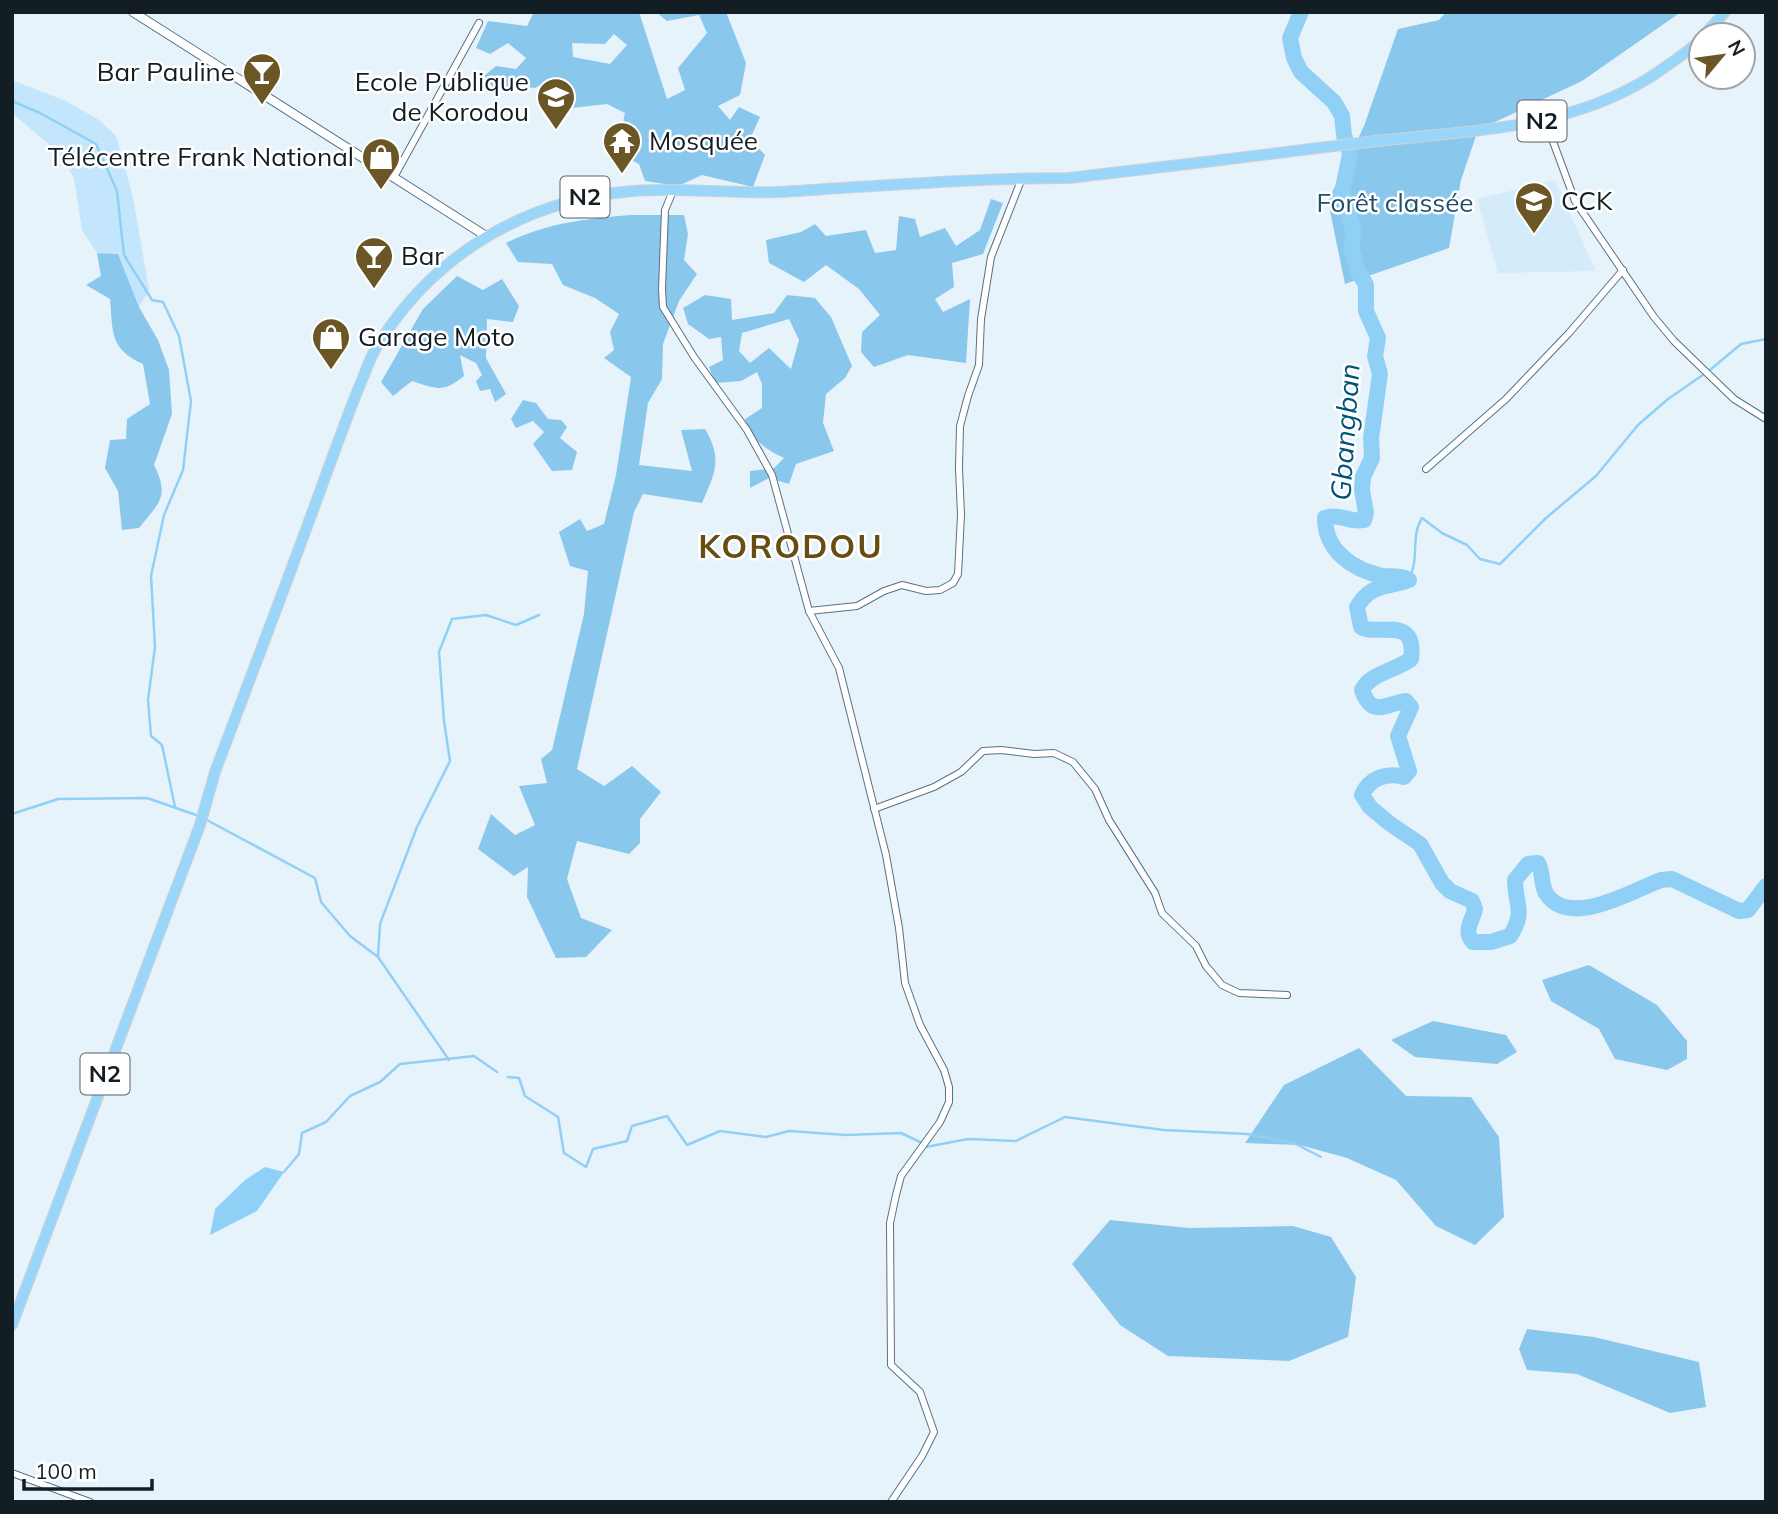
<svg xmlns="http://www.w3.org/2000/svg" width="1778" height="1514" font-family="Mulish,sans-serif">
<rect width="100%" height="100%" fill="#e7f3fb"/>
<path fill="#d4ecfa" d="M1555,180L1596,271L1498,273L1477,199Z"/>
<path fill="#c3e6fc" d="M12,80L66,101L99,120L116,136L133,197L149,290L139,307L118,254L97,253L82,230L74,178L60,154L12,113Z"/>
<g fill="#89c7ed" fill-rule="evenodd">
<path d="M534,12H639L667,99L685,90L678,68L707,33L699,15L667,21L656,12H726L746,63L740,95L718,106L730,120L739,107L760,117L750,139L765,155L753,187L702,175L678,186L645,181L639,164L617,153L625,113L607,104L572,108L547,81L535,88L520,86L495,90L484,76L496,66L516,69L526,58L508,43L490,54L476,48L488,21L527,26ZM614,34L627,45L610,64L573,57L572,43L605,44Z"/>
<path d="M1446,12H1681L1582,81L1478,130L1461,180L1449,248L1345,284L1328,201L1364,126L1398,29L1439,20Z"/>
<path d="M991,199L1003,203L983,254L952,263L954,287L935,299L943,312L970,299L966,363L908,355L874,367L861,352L862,332L880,315L859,289L826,265L804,282L769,263L766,240L801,232L815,224L826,236L866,230L875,253L896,250L899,216L915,219L920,237L945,228L956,246L980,230Z"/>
<path d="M630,215H684L688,234L684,260L697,274L679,301L663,344L662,379L648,403L639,465L692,471L681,430L705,429C723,459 715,473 702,503L643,494L634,512L577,769L604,786L632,766L661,792L640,819V843L629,854L577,841L567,879L581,918L612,930L586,957L556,958L527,897L528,867L514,876L478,849L491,814L515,835L535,825L519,786L547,783L541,759L552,750L584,614L588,571L570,566L559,532L580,519L587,531L604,524L616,475L631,377L604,358L614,350L610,332L619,314L595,298L563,285L552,264L518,262L506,243C547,223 584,219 630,215Z"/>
<path d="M97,253L118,254L139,307L158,340L169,370L172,414L154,465C170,497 159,503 139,528L122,530L118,491L105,468L110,440L126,439L127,419L150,404L143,364C109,349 113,331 110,299L86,285L101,276Z"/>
<path d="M457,276L483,290L502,279L519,306L513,322L487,319L486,358L506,394L495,402L490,389L480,391L476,381L482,375L476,363L460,355L464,376C443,393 437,389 412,381L393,396L381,382L423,309Z"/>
<path d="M705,295L731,299L732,320L774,313L787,295L815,298L831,317L852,366L845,378L826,394L823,423L834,451L796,464L789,484L769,478L750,488V471L774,468L784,458C767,450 749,439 745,419L762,408V384L757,372L741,381L715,383L709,367L723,360L721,337L709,339L688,324L683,308ZM789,319L799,340L791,369L769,348L750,363L739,351L742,333Z"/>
<path d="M523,400L536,403L548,419L561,420L567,427L560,438L577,452L572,470L552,471L533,444L544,432L533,421L516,428L511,419Z"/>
<path d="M1589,965L1657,1005L1687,1041V1059L1667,1070L1615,1059L1599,1029L1551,1001L1542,980Z"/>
<path d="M1433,1021L1506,1035L1517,1052L1497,1064L1415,1057L1391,1040Z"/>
<path d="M1359,1048L1406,1096L1471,1097L1499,1137L1504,1217L1475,1245L1436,1226L1396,1180L1347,1158L1300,1145L1245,1143L1284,1085Z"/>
<path d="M1110,1220L1189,1228L1293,1226L1331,1237L1356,1277L1348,1337L1289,1361L1168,1356L1120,1325L1072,1264Z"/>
<path d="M1527,1329L1594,1337L1699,1362L1706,1407L1670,1413L1577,1374L1527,1370L1519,1349Z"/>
</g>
<path fill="#91d0f6" d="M265,1167L284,1172L257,1211L210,1235L215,1209L245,1180Z"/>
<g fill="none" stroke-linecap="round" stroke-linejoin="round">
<g stroke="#91d0f6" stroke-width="2.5">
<path d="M12,101L40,113L96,144L117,191L124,255L152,300L163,302L179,336L191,401L183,470L164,515L151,576L155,647L148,700L151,736L162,745L175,807"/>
<path d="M1409,578C1420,560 1410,537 1422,518L1442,533L1467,545L1480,559L1500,564L1546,518L1596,476L1638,425L1668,399L1710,370L1741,344L1766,339"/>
<path d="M12,814L58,799L147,798L199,816"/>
<path d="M205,819L315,878L321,902L350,936L378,957L449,1060"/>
<path d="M378,956L380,924L417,827L450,761L444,721L439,652L452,619L486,615L516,625L539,615"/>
<path d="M508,1077L519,1078L525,1096L558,1117L564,1153L586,1167L593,1149L627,1141L632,1126L667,1116L687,1145L720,1131L766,1137L789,1131L846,1135L901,1133L920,1142"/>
<path d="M926,1147L968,1139L1016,1141L1065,1117L1164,1130L1247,1134L1294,1143L1321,1157"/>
<path d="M284,1172L299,1154L302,1133L326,1122L350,1096L380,1082L400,1064L474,1056L497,1072"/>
</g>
<path stroke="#91d0f6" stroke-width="16" d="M1301,12L1290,38L1294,58L1301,72L1334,102L1342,116L1344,135L1350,154L1342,193L1353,229L1352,250L1357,269L1366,285V311L1378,338L1375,356L1380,374L1371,438L1372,458L1363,477L1362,490L1366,513L1364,520C1348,523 1342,513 1325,518C1325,550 1352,570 1383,576C1392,577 1402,575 1409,580C1387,588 1371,583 1357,607L1361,627C1377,637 1417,614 1411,659C1395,671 1372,672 1362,690C1372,718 1385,704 1406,701L1411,707L1398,736L1409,771L1404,777C1387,772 1369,778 1362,795L1370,807L1389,823L1420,844L1442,883L1450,891L1472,901L1475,909C1472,922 1463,931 1473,942H1491L1510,936C1526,912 1515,904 1515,880L1528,864L1538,863C1544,873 1540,885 1547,895C1571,928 1632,891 1661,880L1672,879L1739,911L1748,910L1766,886"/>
<defs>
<g id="minor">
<path d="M1545,120L1575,201L1654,317L1674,341L1734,399L1766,419"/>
<path d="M394,177L479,23"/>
<path d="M673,191L665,210L662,289L663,307L694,357L747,430L772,475L809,611L839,668L886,855L899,928L905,983L920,1025L944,1070L949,1087V1102L940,1122L901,1176L896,1195L890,1223L891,1365L920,1392L934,1432L922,1456L891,1502"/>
<path d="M1426,469L1506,399L1569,333L1623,270"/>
<path d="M809,611L857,606L884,591L902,585L926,591L940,590L953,583L958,574L961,515L959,468L960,426L968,396L979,365L981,319L991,257L1022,178"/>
<path d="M874,809L934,787L961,772L983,751L1001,750L1034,754L1054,753L1073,762L1095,789L1109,820L1155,893L1162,913L1196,946L1206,966L1222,985L1239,993L1287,995"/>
<path d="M12,1473L90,1502"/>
</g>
<path id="tertiary" d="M133,12L486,236"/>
<g id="trunk">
<path d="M1704,35L1725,12"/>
<path d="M12,1325L200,825L215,772C250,680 285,587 319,494C332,458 345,422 359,387C365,374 369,360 376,348C432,255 526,199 634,191C682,187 731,194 779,192C876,186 973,178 1069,178C1166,167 1262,155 1359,143C1466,130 1578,132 1668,65C1679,57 1692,49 1701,39"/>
</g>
</defs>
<use href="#minor" stroke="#567284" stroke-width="8"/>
<use href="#tertiary" stroke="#567284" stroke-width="10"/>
<use href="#trunk" stroke="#d0d2d3" stroke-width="12"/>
<use href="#minor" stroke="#fff" stroke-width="6"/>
<use href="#tertiary" stroke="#fff" stroke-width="8"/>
<use href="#trunk" stroke="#9ad6fa" stroke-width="10"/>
</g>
<defs>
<symbol id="bar-pin" viewBox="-11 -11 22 30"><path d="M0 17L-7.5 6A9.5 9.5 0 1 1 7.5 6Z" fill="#6b5625" stroke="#fff"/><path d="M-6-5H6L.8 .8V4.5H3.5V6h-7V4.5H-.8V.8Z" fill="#fff"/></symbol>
<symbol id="school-pin" viewBox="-11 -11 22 30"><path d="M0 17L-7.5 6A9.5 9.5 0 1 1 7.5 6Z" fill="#6b5625" stroke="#fff"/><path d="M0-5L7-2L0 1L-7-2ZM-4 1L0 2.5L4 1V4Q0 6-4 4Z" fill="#fff"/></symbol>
<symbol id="temple-pin" viewBox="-11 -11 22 30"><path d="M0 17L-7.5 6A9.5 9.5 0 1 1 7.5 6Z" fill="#6b5625" stroke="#fff"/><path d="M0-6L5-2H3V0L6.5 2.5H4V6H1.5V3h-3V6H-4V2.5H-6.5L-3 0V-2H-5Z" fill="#fff"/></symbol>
<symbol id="shop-pin" viewBox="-11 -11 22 30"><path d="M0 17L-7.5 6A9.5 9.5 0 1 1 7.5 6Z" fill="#6b5625" stroke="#fff"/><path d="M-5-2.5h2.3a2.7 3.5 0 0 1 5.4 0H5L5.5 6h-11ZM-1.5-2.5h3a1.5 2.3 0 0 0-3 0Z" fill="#fff"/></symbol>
</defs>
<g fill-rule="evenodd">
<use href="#bar-pin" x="240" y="50" width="44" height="60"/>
<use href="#school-pin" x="534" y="75" width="44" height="60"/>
<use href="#temple-pin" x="600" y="119" width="44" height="60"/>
<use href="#shop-pin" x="359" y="135" width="44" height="60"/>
<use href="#school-pin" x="1512" y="179" width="44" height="60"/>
<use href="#bar-pin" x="352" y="234" width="44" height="60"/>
<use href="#shop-pin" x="309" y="315" width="44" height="60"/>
</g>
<g text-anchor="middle" stroke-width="5" stroke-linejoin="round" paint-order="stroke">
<g fill="#fff" stroke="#596166" stroke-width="2">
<rect x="1517.5" y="100.5" width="49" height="41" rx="5"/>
<rect x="560.5" y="176.5" width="49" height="41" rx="5"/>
<rect x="80.5" y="1053.5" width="49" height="41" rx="5"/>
</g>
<g font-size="24" font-weight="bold" fill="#121d24">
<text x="1542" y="129">N2</text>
<text x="585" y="205">N2</text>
<text x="105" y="1082">N2</text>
</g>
<g font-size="26" fill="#121d24" stroke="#fff" text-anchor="start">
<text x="235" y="81" text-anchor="end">Bar Pauline</text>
<text x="529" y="91" text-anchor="end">Ecole Publique<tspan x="529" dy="30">de Korodou</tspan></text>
<text x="649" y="150">Mosquée</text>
<text x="354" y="166" text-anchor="end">Télécentre Frank National</text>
<text x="1561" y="210">CCK</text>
<text x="401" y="265">Bar</text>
<text x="358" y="346">Garage Moto</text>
</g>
<g font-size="26" fill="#1e4f69" stroke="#fff">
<text x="1395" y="212">Forêt classée</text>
</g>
<g font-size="28" font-style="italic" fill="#005377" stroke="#fff">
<text transform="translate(1345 432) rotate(-86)" y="10">Gbangban</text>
</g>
<g font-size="33" font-weight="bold" letter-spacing="2" fill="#664e13" stroke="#fff">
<text x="791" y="558">KORODOU</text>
</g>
</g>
<rect width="1778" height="1514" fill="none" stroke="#121d24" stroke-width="28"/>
<g transform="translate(1722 56) rotate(61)"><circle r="33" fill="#ffffff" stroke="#a0a5a7" stroke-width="2"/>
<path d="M0-5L12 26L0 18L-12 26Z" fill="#6b5625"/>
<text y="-10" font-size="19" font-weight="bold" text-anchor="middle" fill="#121d24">N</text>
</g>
<path d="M24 1479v10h128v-10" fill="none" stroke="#121d24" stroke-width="3.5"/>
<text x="35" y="1479" font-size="21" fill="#121d24" stroke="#ffffff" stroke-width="5" paint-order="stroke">100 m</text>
</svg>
